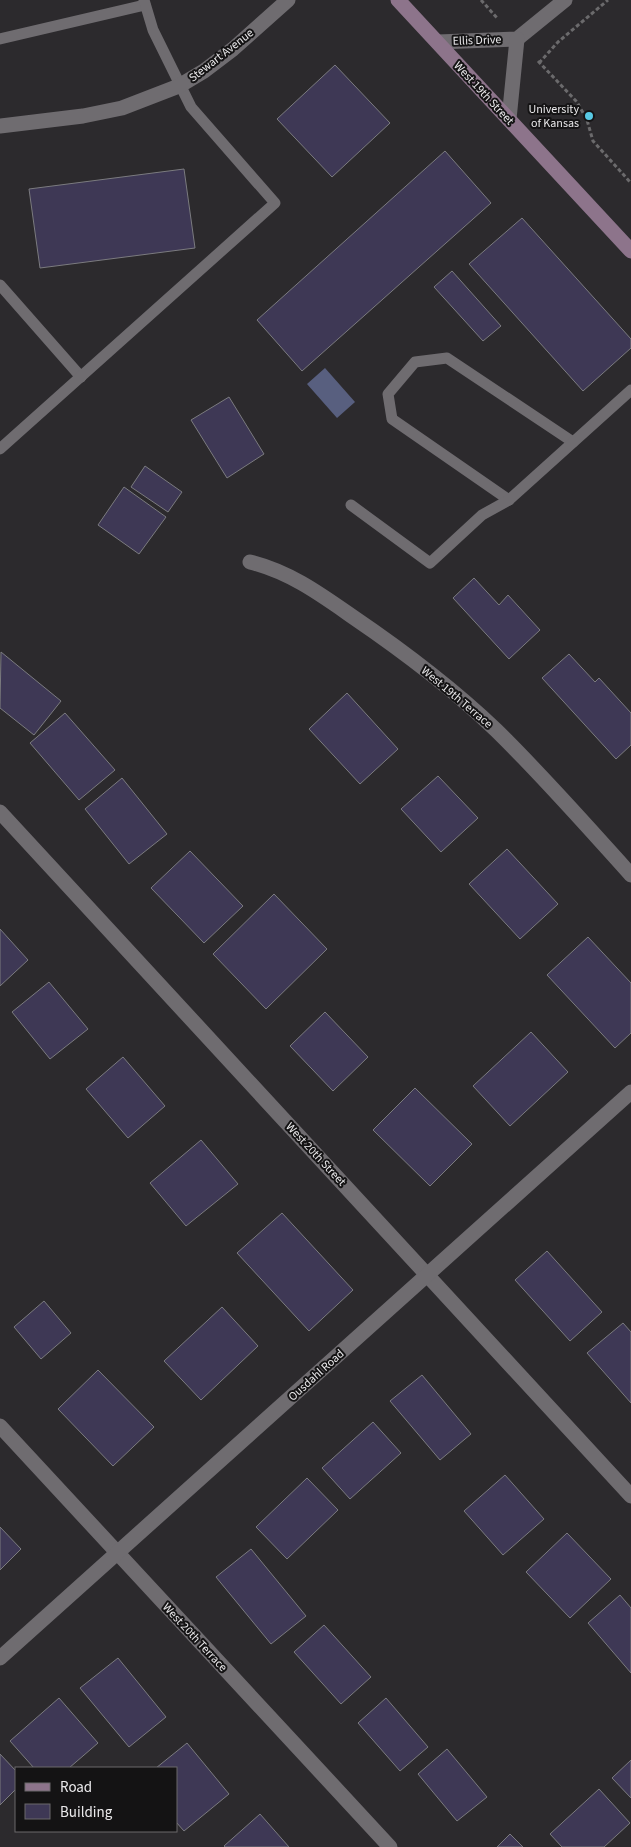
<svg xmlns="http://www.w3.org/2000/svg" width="631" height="1847" font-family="'Source Sans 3',sans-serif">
<rect width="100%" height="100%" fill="#2c2a2d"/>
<path fill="#585f7f" d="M325,368L355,402L337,418L307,384Z"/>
<g fill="#3e3855" stroke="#7b7b7f">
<path d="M335,65L390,123L332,177L277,119Z"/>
<path d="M445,151L491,203L302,371L257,320Z"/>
<path d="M184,169L195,248L40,268L29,189Z"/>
<path d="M522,218L631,339V348L583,391L469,264Z"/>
<path d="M452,271L501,326L483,341L434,287Z"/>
<path d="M229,397L264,454L227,478L191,420Z"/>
<path d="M145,466L182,492L168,512L131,487Z"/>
<path d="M124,487L166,517L139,554L98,525Z"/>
<path d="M474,578L499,605L508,595L540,630L509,659L453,598Z"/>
<path d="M1,652L61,701L34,735L0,708Z"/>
<path d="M569,654L595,682L599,678L631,713V745L616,759L542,678Z"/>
<path d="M347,693L398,749L360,784L309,729Z"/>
<path d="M65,713L115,770L79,800L30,743Z"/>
<path d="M438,776L478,818L441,852L401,809Z"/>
<path d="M122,778L167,834L129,864L85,809Z"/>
<path d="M507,849L558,904L520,939L469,884Z"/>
<path d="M190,851L243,906L204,943L151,888Z"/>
<path d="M274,894L327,949L266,1009L213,954Z"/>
<path d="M0,929L28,960L0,986Z"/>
<path d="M588,937L631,983V1033L615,1048L547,975Z"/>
<path d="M49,982L88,1029L50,1059L12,1012Z"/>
<path d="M325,1012L368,1057L333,1091L290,1046Z"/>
<path d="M531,1032L568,1072L510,1126L473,1086Z"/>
<path d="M123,1057L165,1106L128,1138L86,1089Z"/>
<path d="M415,1088L472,1144L430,1186L373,1130Z"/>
<path d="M201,1140L238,1184L186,1226L150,1183Z"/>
<path d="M282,1213L353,1290L309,1331L237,1253Z"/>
<path d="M547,1251L602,1312L570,1341L515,1280Z"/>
<path d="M44,1301L71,1333L41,1359L14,1327Z"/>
<path d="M222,1307L258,1346L201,1400L164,1361Z"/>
<path d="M623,1323L631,1332V1403L587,1353Z"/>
<path d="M98,1370L154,1427L113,1466L58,1409Z"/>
<path d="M422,1375L471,1434L440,1460L390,1401Z"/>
<path d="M373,1422L401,1453L350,1499L322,1468Z"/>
<path d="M505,1475L544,1519L503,1555L464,1511Z"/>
<path d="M307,1478L338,1510L287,1559L256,1527Z"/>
<path d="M0,1527L21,1549L0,1570Z"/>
<path d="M567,1533L611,1579L570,1618L526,1572Z"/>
<path d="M251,1549L306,1616L271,1644L216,1577Z"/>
<path d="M620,1595L631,1608V1673L588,1623Z"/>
<path d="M324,1625L371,1677L341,1704L294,1652Z"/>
<path d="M118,1658L166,1717L129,1747L80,1688Z"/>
<path d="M59,1698L98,1743L69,1768H34L10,1741Z"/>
<path d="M386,1698L428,1747L400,1771L358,1723Z"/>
<path d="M187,1743L229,1794L184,1831L176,1822V1768H156Z"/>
<path d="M447,1749L487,1797L457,1821L418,1774Z"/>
<path d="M0,1754L16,1771V1789L0,1805Z"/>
<path d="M631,1760V1798L612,1778Z"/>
<path d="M599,1789L630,1823L604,1847H562L550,1834Z"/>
<path d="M260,1814L289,1847H225L224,1846Z"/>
<path d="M510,1834L523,1847H497Z"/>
</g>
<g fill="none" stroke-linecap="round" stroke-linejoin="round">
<g stroke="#6b6a6c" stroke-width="3" stroke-dasharray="4 2.5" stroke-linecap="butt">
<path d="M481,0L497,18"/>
<path d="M538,61L577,102L587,120L593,141L631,183"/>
<path d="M539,63L558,42L608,0"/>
</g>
<g stroke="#6f6c70" stroke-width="11">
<path d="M0,39L145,5"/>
<path d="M0,285L81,377"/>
<path d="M0,449L275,203L191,107L153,30L144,0"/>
<path d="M509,500L392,419L388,394L415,362L447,358L573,442"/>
<path d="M351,505L430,563L482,515L509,500L631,390"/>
</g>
<g stroke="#6f6c70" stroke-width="15">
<path d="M438,42L517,39L565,0"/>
<path d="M509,119L517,39"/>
<path d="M0,126L83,116L122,108L179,86L204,71L233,49L288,0"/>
<path d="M250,562C290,572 320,594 353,617C403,651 453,689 496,730C543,776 587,826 631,875"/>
<path d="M0,812L631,1496"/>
<path d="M0,1426L390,1847"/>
<path d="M0,1658L631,1092"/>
</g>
<path stroke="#8d748b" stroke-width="15" d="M398,0L631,251"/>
</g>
<circle fill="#58c9e4" stroke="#141314" stroke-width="2" cx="589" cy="116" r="5"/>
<g text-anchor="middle" stroke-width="4" stroke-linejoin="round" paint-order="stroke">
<g font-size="12" fill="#eae9eb" stroke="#141314">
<text transform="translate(477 40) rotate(-2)" y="4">Ellis Drive</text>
<text transform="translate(221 55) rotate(-38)" y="4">Stewart Avenue</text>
<text transform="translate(484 93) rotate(47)" y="4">West 19th Street</text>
<text transform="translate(457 697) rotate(40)" y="4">West 19th Terrace</text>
<text transform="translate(316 1154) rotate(47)" y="4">West 20th Street</text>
<text transform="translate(316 1375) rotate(-42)" y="4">Ousdahl Road</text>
<text transform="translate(195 1637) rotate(47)" y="4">West 20th Terrace</text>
</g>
<g font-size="12" fill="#eae9eb" stroke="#141314" text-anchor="end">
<text x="579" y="113">University<tspan x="579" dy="14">of Kansas</tspan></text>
</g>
</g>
<rect x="15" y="1767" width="162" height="65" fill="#141314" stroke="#6a696a"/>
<rect x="25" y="1783" width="25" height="8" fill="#8d748b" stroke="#6a696a"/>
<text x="60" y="1792" font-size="15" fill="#eae9eb">Road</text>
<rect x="25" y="1804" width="25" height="15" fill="#3e3855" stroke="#6a696a"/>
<text x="60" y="1817" font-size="15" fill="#eae9eb">Building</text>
</svg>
